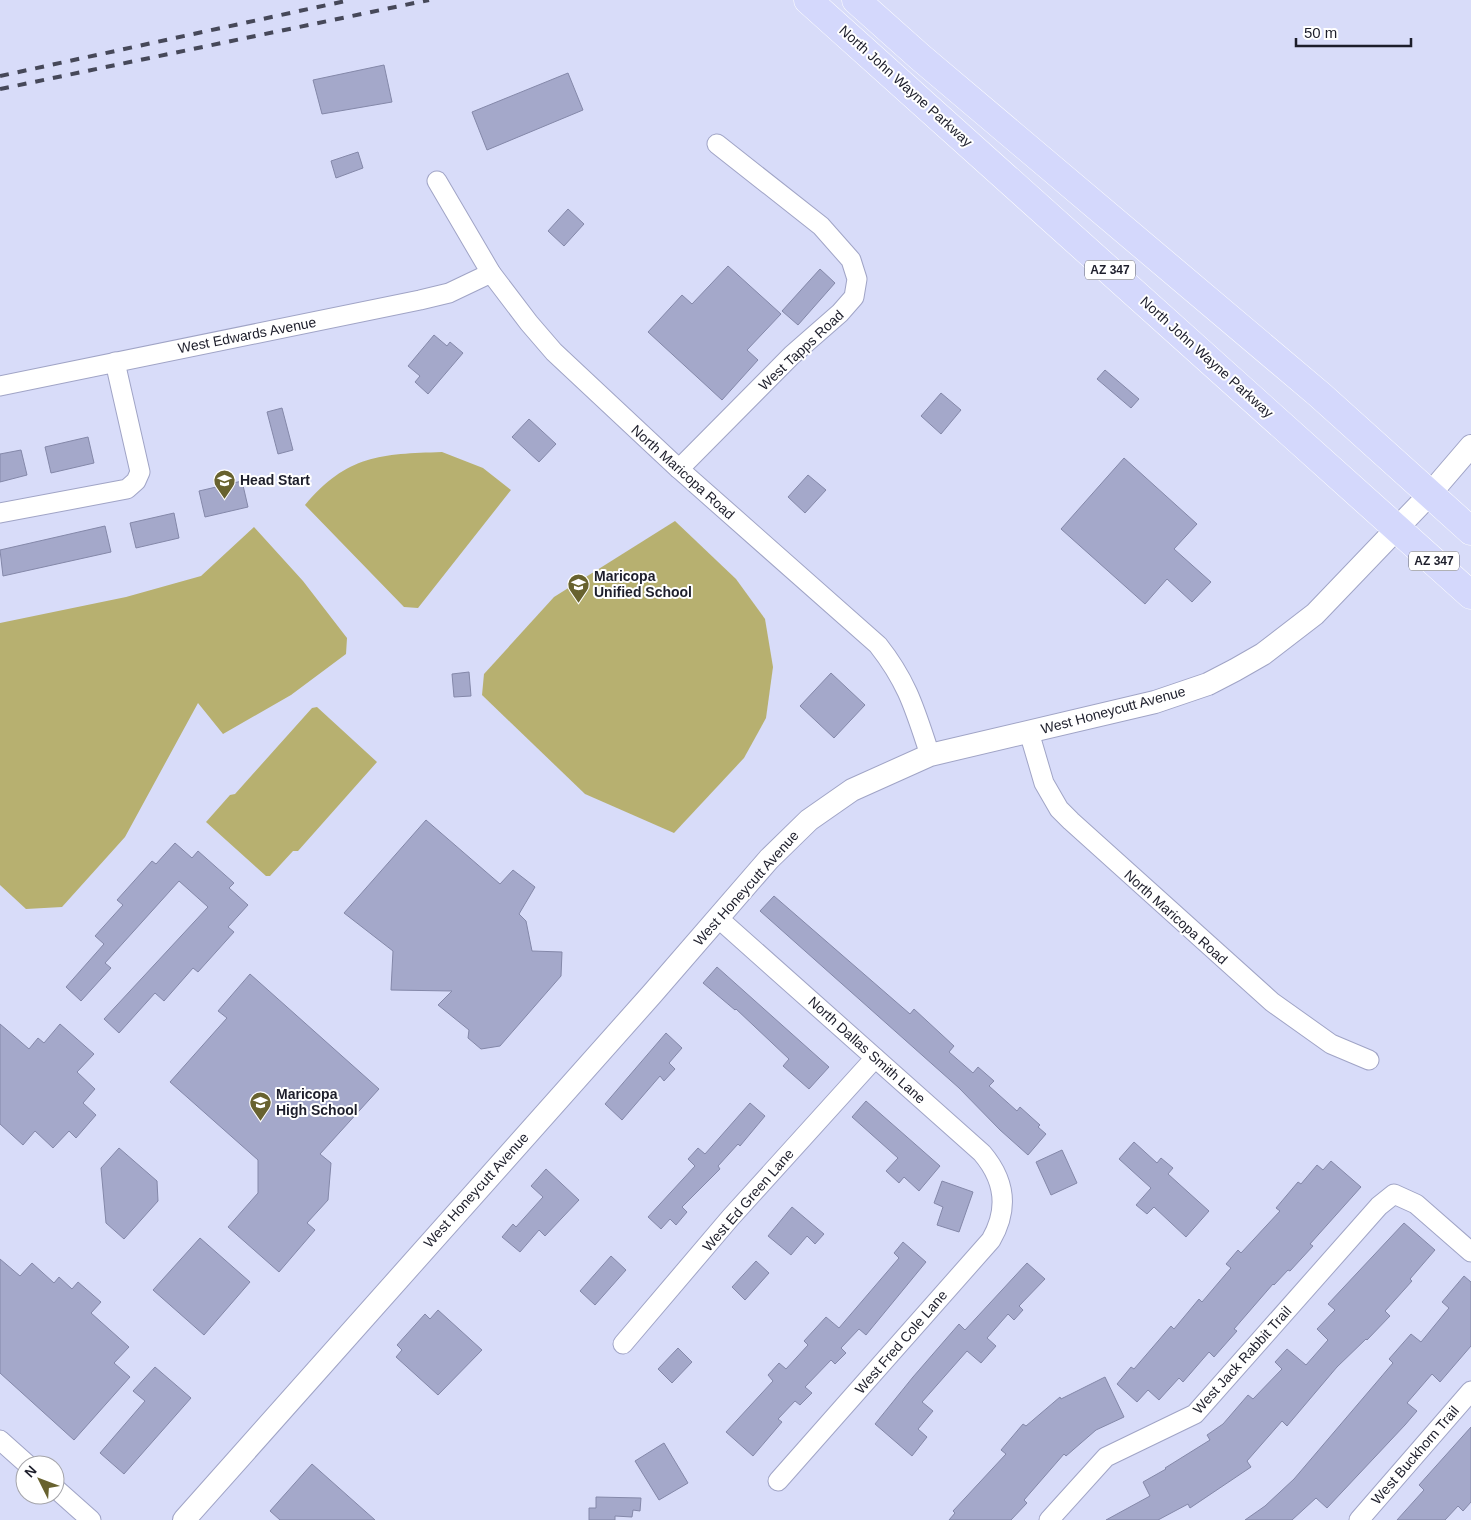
<svg xmlns="http://www.w3.org/2000/svg" width="1471" height="1520" font-family="Helvetica,sans-serif">
<rect width="100%" height="100%" fill="#d8dcf9"/>
<g fill="#b7b070">
<path d="M442,452L483,468L511,490L418,608L404,607L305,505C347,455 381,454 442,452Z"/>
<path d="M675,521L736,579L765,619L773,667L766,718L744,758L674,833L585,794L482,695L484,674L554,597Z"/>
<path d="M254,527L303,581L347,638L346,654L291,695L223,734L198,703L125,837L62,907L26,909L0,885V623L126,597L201,576Z"/>
<path d="M317,707L377,762L298,851H293L270,876H266L206,822L230,795L235,794L312,708Z"/>
</g>
<g fill="#a4a8ca" stroke="#8488a9">
<path d="M384,65L392,102L322,114L313,80Z"/>
<path d="M568,73L583,110L487,150L472,112Z"/>
<path d="M358,152L363,168L336,178L331,161Z"/>
<path d="M568,209L584,224L564,246L548,231Z"/>
<path d="M728,266L781,314L747,350L758,360L722,400L648,332L682,295L692,304Z"/>
<path d="M820,269L835,283L798,325L782,311Z"/>
<path d="M434,335L447,346L450,342L463,353L428,394L415,382L420,376L408,366Z"/>
<path d="M1105,370L1139,399L1131,408L1097,379Z"/>
<path d="M941,393L961,410L941,434L921,416Z"/>
<path d="M282,408L293,450L278,454L267,412Z"/>
<path d="M529,419L556,444L539,462L512,437Z"/>
<path d="M88,437L94,463L51,473L45,447Z"/>
<path d="M21,450L27,475L0,482V454Z"/>
<path d="M1124,458L1197,524L1174,549L1211,582L1192,602L1167,579L1145,604L1061,529Z"/>
<path d="M808,475L826,490L805,513L788,497Z"/>
<path d="M242,481L248,507L205,517L199,491Z"/>
<path d="M174,513L179,538L136,548L130,523Z"/>
<path d="M105,526L111,552L3,576L0,550Z"/>
<path d="M469,672L471,696L454,697L452,674Z"/>
<path d="M831,673L865,705L834,738L800,706Z"/>
<path d="M426,820L500,884L513,870L535,887L519,914L526,921L532,951L562,952L561,976L500,1046L481,1049L468,1038L469,1030L438,1005L452,991L391,990L393,951L344,913Z"/>
<path d="M175,843L192,858L198,851L234,883L229,888L248,905L228,927L234,932L198,972L193,968L164,1001L155,993L119,1033L104,1019L208,907L179,881L105,963L111,968L81,1001L66,987L104,944L95,936L123,905L117,900L152,861L156,864Z"/>
<path d="M774,896L910,1014L914,1009L954,1046L949,1052L973,1073L978,1067L994,1081L989,1086L1017,1111L1020,1107L1040,1125L1038,1127L1046,1134L1028,1155L1000,1130L959,1088L760,911Z"/>
<path d="M717,967L829,1067L809,1089L783,1066L789,1059L736,1009L735,1010L703,983Z"/>
<path d="M250,974L379,1089L320,1154L331,1163L328,1200L307,1223L315,1230L279,1272L228,1227L258,1193V1160L170,1082L227,1018L218,1011Z"/>
<path d="M0,1024L29,1049L38,1038L44,1043L60,1024L94,1054L77,1072L95,1089L83,1103L96,1115L76,1138L69,1131L53,1148L35,1131L23,1145L0,1124Z"/>
<path d="M666,1033L682,1048L669,1063L675,1069L664,1081L660,1076L622,1120L605,1104Z"/>
<path d="M866,1101L940,1166L919,1191L904,1177L899,1183L886,1171L898,1158L852,1117Z"/>
<path d="M750,1103L765,1116L740,1146L738,1144L718,1166L720,1169L682,1207L687,1212L676,1225L670,1219L661,1229L648,1217L695,1166L688,1159L698,1148L705,1154Z"/>
<path d="M1134,1142L1157,1163L1161,1158L1173,1168L1168,1174L1209,1211L1186,1237L1154,1207L1147,1214L1136,1205L1151,1188L1119,1159Z"/>
<path d="M119,1148L157,1181L158,1201L124,1239L106,1223L101,1168Z"/>
<path d="M1062,1150L1077,1183L1051,1195L1036,1162Z"/>
<path d="M1331,1161L1361,1187L1310,1244L1313,1246L1290,1271L1288,1270L1274,1285L1273,1284L1234,1329L1237,1331L1214,1357L1209,1352L1183,1382L1179,1378L1159,1400L1148,1390L1137,1402L1117,1384L1131,1367L1134,1369L1171,1326L1174,1329L1199,1299L1202,1302L1231,1268L1226,1264L1238,1250L1241,1253L1280,1211L1276,1208L1298,1182L1301,1184L1317,1165L1323,1170Z"/>
<path d="M546,1169L579,1200L545,1236L539,1230L520,1252L502,1237L513,1224L516,1227L543,1197L531,1186Z"/>
<path d="M942,1181L973,1192L959,1232L937,1225L943,1207L934,1203Z"/>
<path d="M792,1207L824,1234L815,1244L807,1236L791,1255L768,1236Z"/>
<path d="M1404,1223L1435,1250L1410,1279L1412,1281L1385,1311L1390,1316L1367,1340L1366,1339L1337,1367L1287,1426L1282,1421L1247,1461L1251,1467L1190,1508L1188,1504L1158,1520H1106L1150,1496L1143,1482L1166,1469L1165,1468L1210,1440L1207,1435L1223,1424L1248,1395L1253,1399L1282,1369L1275,1362L1287,1349L1306,1365L1328,1340L1317,1329L1335,1310L1328,1304Z"/>
<path d="M200,1238L250,1282L204,1335L153,1290Z"/>
<path d="M903,1242L926,1262L866,1335L859,1329L841,1348L846,1353L835,1364L831,1360L805,1387L812,1393L800,1405L795,1401L778,1419L782,1422L753,1456L726,1432L773,1381L768,1375L779,1363L786,1369L808,1345L804,1341L826,1317L839,1328L899,1258L894,1253Z"/>
<path d="M611,1256L626,1270L595,1305L580,1291Z"/>
<path d="M0,1259L20,1276L32,1263L54,1283L59,1277L72,1289L78,1282L101,1302L91,1313L129,1347L114,1363L130,1377L74,1440L0,1373Z"/>
<path d="M756,1261L769,1273L745,1300L732,1287Z"/>
<path d="M1027,1263L1045,1279L1019,1306L1023,1310L1014,1320L1008,1314L987,1338L996,1346L981,1363L967,1351L922,1402L933,1411L918,1429L927,1437L912,1456L875,1424L913,1377L959,1324L965,1330Z"/>
<path d="M1464,1276L1471,1282V1346L1440,1382L1432,1374L1407,1403L1417,1411L1405,1425L1327,1508L1316,1498L1292,1520H1245L1265,1506L1294,1479L1393,1363L1389,1359L1411,1334L1421,1342L1449,1308L1442,1302Z"/>
<path d="M438,1310L482,1350L438,1395L396,1357L402,1350L397,1345L425,1314L430,1319Z"/>
<path d="M678,1348L692,1362L672,1383L658,1369Z"/>
<path d="M155,1367L191,1398L124,1474L100,1453L145,1401L133,1391Z"/>
<path d="M1105,1377L1124,1417L1096,1430L1066,1456L1064,1454L1024,1500L1027,1503L1011,1520H949L955,1513L953,1511L1006,1454L1001,1450L1023,1424L1026,1426L1060,1397L1061,1399Z"/>
<path d="M1471,1427V1502L1463,1511L1458,1506L1445,1520H1397L1424,1490L1419,1485Z"/>
<path d="M664,1443L688,1483L659,1500L635,1461Z"/>
<path d="M312,1464L375,1520H280L270,1511Z"/>
<path d="M596,1497L641,1498L640,1511L633,1510L632,1517L615,1516V1520H589V1508H596Z"/>
</g>
<g fill="none" stroke-linecap="round" stroke-linejoin="round">
<defs>
<g id="minor">
<path d="M437,181L491,273L529,323L554,352L679,469L878,645C908,683 915,710 930,755"/>
<path d="M0,386L420,300L449,293L491,273"/>
<path d="M679,469L792,355L840,313L854,297L857,279L851,260L821,226L717,144"/>
<path d="M0,513L127,489L136,481L140,472L115,362"/>
<path d="M1029,732L1044,783L1059,809L1071,821L1272,1002L1331,1044L1369,1060"/>
<path d="M718,918L982,1153C1005,1180 1009,1209 991,1240L778,1481"/>
<path d="M623,1344L731,1217L875,1058"/>
<path d="M0,1440L28,1465"/>
<path d="M55,1488L91,1520"/>
<path d="M1049,1520L1106,1457L1195,1414L1379,1206L1394,1194L1416,1204L1471,1252"/>
<path d="M1359,1520L1471,1391"/>
</g>
<path id="tertiary" d="M184,1520L652,994L769,859L809,820L852,790L930,755L1155,702L1208,684L1235,670L1263,654L1315,614L1429,495L1471,446"/>
<g id="trunk">
<path d="M808,0L1471,595"/>
<path d="M856,0L920,57L1320,395L1471,531"/>
</g>
</defs>
<use href="#minor" stroke="#a0a4c6" stroke-width="21"/>
<use href="#tertiary" stroke="#a0a4c6" stroke-width="24"/>
<use href="#trunk" stroke="#fff" stroke-width="29"/>
<use href="#minor" stroke="#fff" stroke-width="19"/>
<use href="#tertiary" stroke="#fff" stroke-width="22"/>
<use href="#trunk" stroke="#d4d8fc" stroke-width="28"/>
<g stroke="#464859" stroke-width="4" stroke-dasharray="9 9" stroke-linecap="butt">
<path d="M0,76L350,0"/>
<path d="M0,89L429,0"/>
</g>
</g>
<defs>
<symbol id="school-pin" viewBox="-11 -11 22 30"><path d="M0 17L-7.5 6A9.5 9.5 0 1 1 7.5 6Z" fill="#68622f" stroke="#fff"/><path d="M0-5L7-2L0 1L-7-2ZM-4 1L0 2.5L4 1V4Q0 6-4 4Z" fill="#fff"/></symbol>
</defs>
<g fill-rule="evenodd">
<use href="#school-pin" x="212" y="468" width="25" height="34"/>
<use href="#school-pin" x="566" y="572" width="25" height="34"/>
<use href="#school-pin" x="248" y="1090" width="25" height="34"/>
</g>
<g text-anchor="middle" stroke-width="4" stroke-linejoin="round" paint-order="stroke">
<g fill="#fff" stroke="#61626b" stroke-width="1">
<rect x="1085" y="260.5" width="50" height="19" rx="4"/>
<rect x="1409" y="551.5" width="50" height="19" rx="4"/>
</g>
<g font-size="12" font-weight="bold" fill="#1d1e2b">
<text x="1110" y="274">AZ 347</text>
<text x="1434" y="565">AZ 347</text>
</g>
<g font-size="14" fill="#1d1e2b" stroke="#fff">
<text transform="translate(906 86) rotate(42)" y="5">North John Wayne Parkway</text>
<text transform="translate(247 335) rotate(-11)" y="5">West Edwards Avenue</text>
<text transform="translate(801 350) rotate(-43)" y="5">West Tapps Road</text>
<text transform="translate(1207 357) rotate(42)" y="5">North John Wayne Parkway</text>
<text transform="translate(683 472) rotate(42)" y="5">North Maricopa Road</text>
<text transform="translate(1113 710) rotate(-15)" y="5">West Honeycutt Avenue</text>
<text transform="translate(746 888) rotate(-48)" y="5">West Honeycutt Avenue</text>
<text transform="translate(1176 917) rotate(42)" y="5">North Maricopa Road</text>
<text transform="translate(867 1050) rotate(42)" y="5">North Dallas Smith Lane</text>
<text transform="translate(476 1190) rotate(-48)" y="5">West Honeycutt Avenue</text>
<text transform="translate(748 1200) rotate(-49)" y="5">West Ed Green Lane</text>
<text transform="translate(901 1342) rotate(-49)" y="5">West Fred Cole Lane</text>
<text transform="translate(1242 1360) rotate(-48)" y="5">West Jack Rabbit Trail</text>
<text transform="translate(1415 1455) rotate(-49)" y="5">West Buckhorn Trail</text>
</g>
<g font-size="14" font-weight="bold" fill="#1d1e2b" stroke="#fff" text-anchor="start">
<text x="240" y="485">Head Start</text>
<text x="594" y="581">Maricopa<tspan x="594" dy="16">Unified School</tspan></text>
<text x="276" y="1099">Maricopa<tspan x="276" dy="16">High School</tspan></text>
</g>
</g>
<g transform="translate(40 1480) rotate(312)"><circle r="24" fill="#ffffff" stroke="#a5a5aa"/>
<path d="M0-4L9 19L0 12L-9 19Z" fill="#68622f"/>
<text y="-8" font-size="14" font-weight="bold" text-anchor="middle" fill="#1d1e2b">N</text>
</g>
<path d="M1296 38v8h115v-8" fill="none" stroke="#1d1e2b" stroke-width="2.5"/>
<text x="1304" y="38" font-size="15" fill="#1d1e2b" stroke="#ffffff" stroke-width="4" paint-order="stroke">50 m</text>
</svg>
